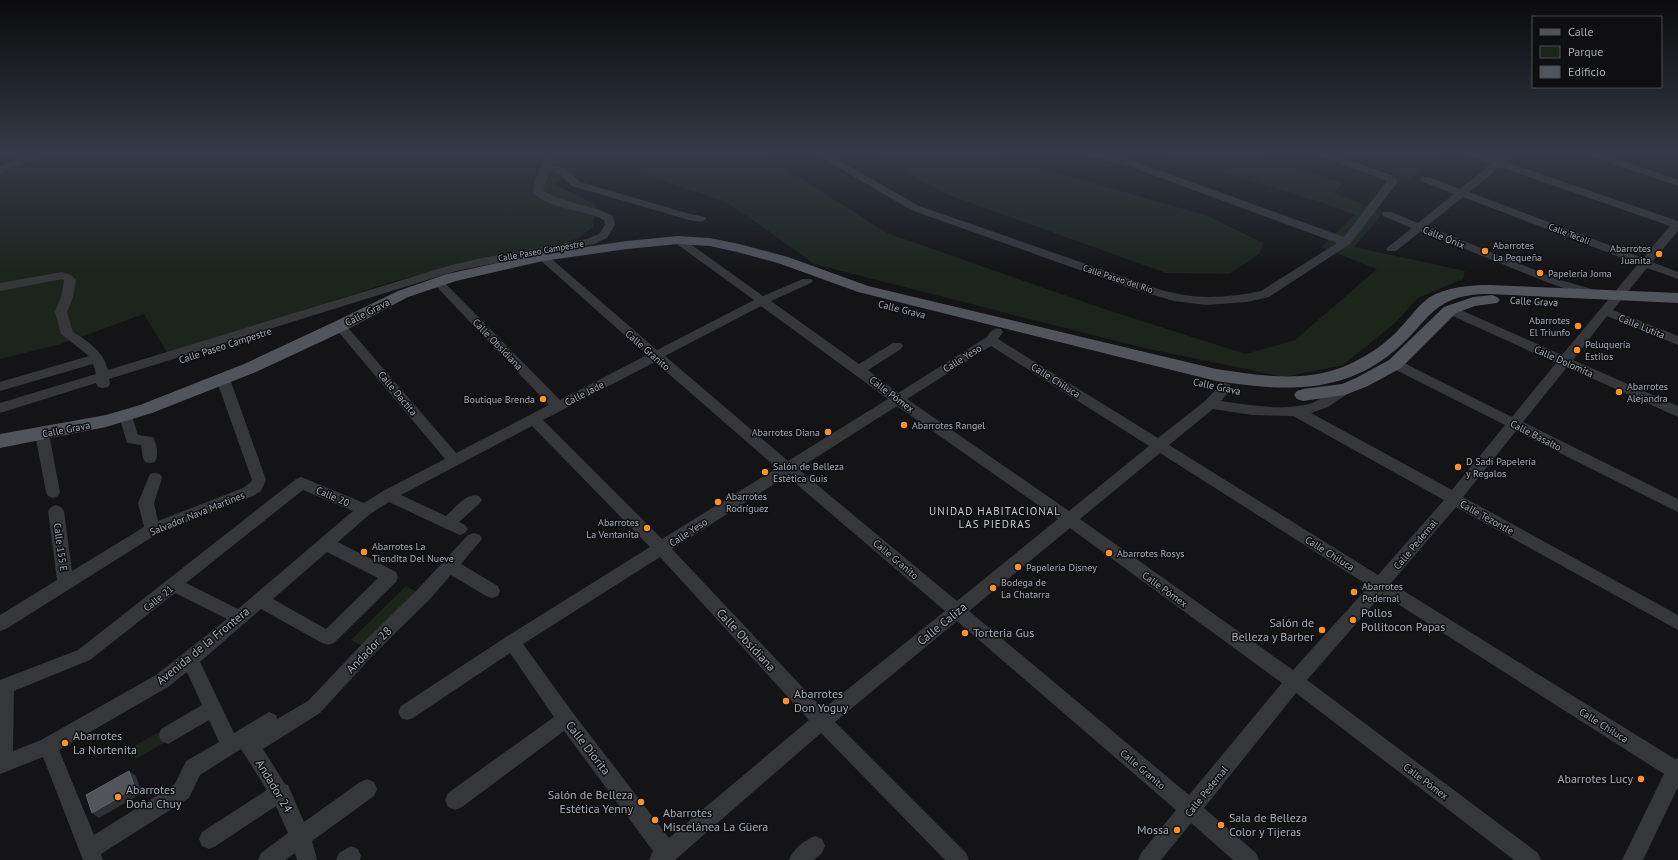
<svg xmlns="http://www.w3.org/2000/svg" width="1678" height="860" font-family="'PT Sans',sans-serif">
<rect width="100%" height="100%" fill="#141416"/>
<g fill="#1c241c">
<path d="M0,153H521L535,157L546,153H760L887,233L1107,310L1246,354L1295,340L1377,269L1321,247L1355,215L1318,201L1157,153H1245L1343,183L1334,193L1384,212L1354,247L1465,271L1463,279L1418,298L1394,324L1343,365L1284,377L1144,348L814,264L763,227L724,201L615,165L580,169L554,184L596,205L593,227L577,239L398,280L168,354L144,314L61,344L0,359Z"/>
<path d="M870,153H988L1208,216L1263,243L1260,253L1230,274L1166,273L946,194Z"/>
<path d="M1335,153H1452L1426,165L1411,180Z"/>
<path d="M406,586L423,595L368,649L351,640Z"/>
<path d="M164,729L169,740L136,759L131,748Z"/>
</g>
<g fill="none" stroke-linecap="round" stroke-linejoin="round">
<g fill="#35373b" fill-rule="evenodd">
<path d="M32,153H47L45,155L0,173V166Z"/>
<path d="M546,153H556L551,166L565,168L580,182L690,214L705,217L706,219L701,222L689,220L572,186L558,173L549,171L543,191C565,204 591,204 613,216L615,225L607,238L594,244L543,254L547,255L657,350L754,300L674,242L672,240L678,237L682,238L763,296L803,279H811L813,281L811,283L771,301L859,364L893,343H901L903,346L901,349L868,370L898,393L987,337C991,331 993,327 1001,329L1003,332L998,339L1158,438L1205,401L1220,385L1225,383L1230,385L1232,388L1221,401C1249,405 1281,411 1309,404C1322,401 1338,382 1350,386L1352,389L1350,392L1328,407L1311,413L1452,490L1505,425L1390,367L1389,364L1390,361L1395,360L1400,361L1512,417L1556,363L1446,313L1444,310L1446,307H1454L1562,355L1638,264L1463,197L1427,226L1557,279L1595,290L1597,293L1595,296L1591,297L1549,283L1421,231L1396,251H1388L1386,249L1388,247L1412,228L1383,216L1382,214L1383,212H1391L1418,223L1454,194L1421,181L1420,179L1421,177H1429L1460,189L1491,164L1466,155L1464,153H1479L1497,159L1505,153H1516L1506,162L1678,221V231L1652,262L1678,272V279L1647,268L1613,310L1678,336V345L1607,316L1573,360L1678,406V417L1567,367L1523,422L1678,499V512L1516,431L1463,497L1678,615V630L1456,507L1391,583L1675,759L1678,758V787L1643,860H1622L1664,774L1382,594L1307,680L1538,853L1541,860H1514L1296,693L1204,808L1256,853L1259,860H1233L1191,823L1161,860H1138L1141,853L1176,810L957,621L835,722L966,853L969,860H945L821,733L675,860H649L653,851L564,731L462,807L455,810L448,807L445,800L448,793L554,717L510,653L413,718L407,720L401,718L398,712L401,706L506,637L650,547L532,426L401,495L446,516C455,508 467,492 479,496L482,500L479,504L459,522L465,525L468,529L465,533L460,535L455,533L389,502L370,514L338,542L396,572L398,577L396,582L334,643L328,645L322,643L261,609L200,662L234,733L269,712L276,715L277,719L308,701L362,644L417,590L468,535L474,533L480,535L482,539L461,564L498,586L500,591L498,596L492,598L486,596L451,575L429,600L374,654L320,713L263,749L285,784L288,785L304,822L360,782L367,779L374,782L377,789L374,796L312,841L317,860H297L295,853L285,860H258L261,853L288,833L276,806L216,846L209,849L202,846L199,839L202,832L267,790L241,749L200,775L189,798L101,854L103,860H83L43,757L0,774V680L78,650L296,479L301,477L306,479L364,503L383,491L445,459L336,329L334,326L336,323H344L456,453L549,405L433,283L431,281L433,279H441L560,400L647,355L539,259L537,257L542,254L456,271L109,379L110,384L108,387L103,388L98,387L96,383L0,413V403L96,374L93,364L0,391V382L89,356L61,334L55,312L61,297L64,281L63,279L0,291V283L62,272L71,275L76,280L73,297L67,312L73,332C88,341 104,352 108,370L448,266L477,259L587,239L599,234L605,225L604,220C584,209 546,209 533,192L534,184ZM1500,167L1670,226L1643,258L1469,192ZM761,306L888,399L788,461L665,356ZM991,346L1149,446L1069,511L907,399ZM655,362L777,468L662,539L543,420ZM897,406L1058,519L957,601L798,469ZM1213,409L1252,415L1293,416L1444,500L1378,575L1169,445ZM1160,453L1369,586L1293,670L1080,519ZM787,476L945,611L823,709L672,549ZM303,490L353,511L238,609L186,583ZM1070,528L1282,683L1189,795L969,611ZM327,552L378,578L326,629L273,599ZM660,557L809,720L669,838L573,713L523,644ZM175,593L227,619L156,675L41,740L13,751L14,691L90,660ZM187,672L202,705L161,729L159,735L161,741L168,744L209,720L219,742L186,761L175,784L94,835L59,750L168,687Z"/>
<path d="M814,153H826L919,206L1141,283C1152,287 1163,291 1174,293C1202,300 1233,297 1261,291L1337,243L1126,165L1083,155L1081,153H1099L1133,161L1344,237L1387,181L1318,155L1316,153H1330L1391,175L1396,178L1397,183L1350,244L1269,297L1247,302L1206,305L1174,301L1133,289L911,210Z"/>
<path d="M1585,153H1600L1678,180V186L1587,155Z"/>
<path d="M223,375L228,376L230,379L266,480L261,491L253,496L157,534L6,629L0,631V615L57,580L48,511L51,507L56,505L61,507L64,511L72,571L144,527L138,503L150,474L155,473L160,474L162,478L154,503L158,521L243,488L250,483L252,480L216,379L218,376Z"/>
<path d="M126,411L131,413L138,435L153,437C157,444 159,455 155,462L150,463L145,462L143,458L141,445L127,443L119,416L121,413Z"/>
<path d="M42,429L47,430L49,434L60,492L58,496L53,498L48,496L46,492L35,434L37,430Z"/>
<path d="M815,836L822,839L825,846L822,853L814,860H789C793,849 804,840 815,836Z"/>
<path d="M351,846L358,849L361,856L360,860H336L339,853Z"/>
</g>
<g fill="#51545b" fill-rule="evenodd">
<path d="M678,236L710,238L739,244L788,257L868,286L1216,369C1262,376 1311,384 1354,362C1370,354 1388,342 1400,328C1410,318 1418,305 1430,297C1447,287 1470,285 1489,285L1678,293V303L1489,294C1428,294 1430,325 1388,356C1335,396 1277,390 1216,381L858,292L778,263L737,252L710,246L678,244L627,249L543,261L456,281L408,297L346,330L256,372L152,413L106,427L0,448V434L106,415L140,405L244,364L334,322L398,291L447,274L543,253L627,241Z"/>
<path d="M1492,295L1497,297L1500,300L1497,303L1475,306L1456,313L1401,368L1368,386L1345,395L1303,401L1297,399L1294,395L1297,391L1303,389L1342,384L1356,378L1389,360L1444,307L1473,297Z"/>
</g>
</g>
<path fill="#2e3033" d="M129,771L136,776L142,793L99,818L92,813Z"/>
<path fill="#515559" stroke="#5e6368" d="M129,771L135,788L92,813L86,795Z"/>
<linearGradient id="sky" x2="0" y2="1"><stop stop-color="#0b0b0c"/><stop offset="0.56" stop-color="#343a47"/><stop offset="1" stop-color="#343a47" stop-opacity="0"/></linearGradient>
<rect width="1678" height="273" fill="url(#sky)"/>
<g fill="#fc9327" stroke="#0f0f11" stroke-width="1.5">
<circle cx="1485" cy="251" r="4"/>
<circle cx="1659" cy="254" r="4"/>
<circle cx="1540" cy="273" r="4"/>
<circle cx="1578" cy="326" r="4"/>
<circle cx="1577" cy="350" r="4"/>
<circle cx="1619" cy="392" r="4"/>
<circle cx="543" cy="399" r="4"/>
<circle cx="904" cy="425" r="4"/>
<circle cx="828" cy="432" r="4"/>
<circle cx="1458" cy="467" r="4"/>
<circle cx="765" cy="472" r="4"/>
<circle cx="718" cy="502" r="4"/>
<circle cx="647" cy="528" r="4"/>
<circle cx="364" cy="552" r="4"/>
<circle cx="1109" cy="553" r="4"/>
<circle cx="1018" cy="567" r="4"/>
<circle cx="993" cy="588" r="4"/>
<circle cx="1354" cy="592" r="4"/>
<circle cx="1353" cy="620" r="4"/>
<circle cx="1322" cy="630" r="4"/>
<circle cx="965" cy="633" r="4"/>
<circle cx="786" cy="701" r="4"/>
<circle cx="65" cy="743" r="4"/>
<circle cx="1641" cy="779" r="4"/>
<circle cx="118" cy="797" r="4"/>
<circle cx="641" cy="802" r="4"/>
<circle cx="655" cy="820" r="4"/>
<circle cx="1221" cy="825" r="4"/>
<circle cx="1177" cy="830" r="4"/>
</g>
<g text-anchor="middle" stroke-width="3" stroke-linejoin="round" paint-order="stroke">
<g font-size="9" fill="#a5adb7" stroke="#0f0f11">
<text transform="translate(1569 234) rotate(21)" y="3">Calle Tecali</text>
<text transform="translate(541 251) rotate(-10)" y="3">Calle Paseo Campestre</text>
<text transform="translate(1118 279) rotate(18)" y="3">Calle Paseo del Río</text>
</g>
<g font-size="10" fill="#a5adb7" stroke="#0f0f11">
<text transform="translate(1444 237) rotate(22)" y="4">Calle Ónix</text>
<text transform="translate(1534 301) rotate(3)" y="4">Calle Grava</text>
<text transform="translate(902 309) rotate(14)" y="4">Calle Grava</text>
<text transform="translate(367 312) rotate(-27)" y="4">Calle Grava</text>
<text transform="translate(1642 326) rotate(22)" y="4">Calle Lutita</text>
<text transform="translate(498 344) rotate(46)" y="4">Calle Obsidiana</text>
<text transform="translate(225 345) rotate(-18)" y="4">Calle Paseo Campestre</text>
<text transform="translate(648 350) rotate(41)" y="4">Calle Granito</text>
<text transform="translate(962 358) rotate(-32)" y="4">Calle Yeso</text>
<text transform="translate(1564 361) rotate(24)" y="4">Calle Dolomita</text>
<text transform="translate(1056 380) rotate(32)" y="4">Calle Chiluca</text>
<text transform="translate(1217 386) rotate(12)" y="4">Calle Grava</text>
<text transform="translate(398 393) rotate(50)" y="4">Calle Dactita</text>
<text transform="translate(584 393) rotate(-27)" y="4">Calle Jade</text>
<text transform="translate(892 394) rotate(37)" y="4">Calle Pómex</text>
<text transform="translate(66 429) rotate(-11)" y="4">Calle Grava</text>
<text transform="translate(1536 435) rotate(27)" y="4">Calle Basalto</text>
<text transform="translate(333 496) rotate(23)" y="4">Calle 20</text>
<text transform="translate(197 513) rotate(-22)" y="4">Salvador Nava Martines</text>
<text transform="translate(1487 517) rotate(29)" y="4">Calle Tezontle</text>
<text transform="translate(688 532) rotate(-33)" y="4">Calle Yeso</text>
<text transform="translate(1415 544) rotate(-50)" y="4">Calle Pedernal</text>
<text transform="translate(61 547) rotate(82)" y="4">Calle 155 E</text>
<text transform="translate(1330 553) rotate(32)" y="4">Calle Chiluca</text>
<text transform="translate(896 559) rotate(40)" y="4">Calle Granito</text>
<text transform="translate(1165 589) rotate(36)" y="4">Calle Pómex</text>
<text transform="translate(158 598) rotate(-39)" y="4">Calle 21</text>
<text transform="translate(1604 725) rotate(32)" y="4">Calle Chiluca</text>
<text transform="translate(1143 769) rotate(40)" y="4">Calle Granito</text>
<text transform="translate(1426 781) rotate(37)" y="4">Calle Pómex</text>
<text transform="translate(1206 791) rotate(-51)" y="4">Calle Pedernal</text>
</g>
<g font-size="10" fill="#a5adb7" stroke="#0f0f11" text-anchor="start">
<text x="1493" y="249">Abarrotes<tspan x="1493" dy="12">La Pequeña</tspan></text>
<text x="1651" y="252" text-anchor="end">Abarrotes<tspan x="1651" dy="12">Juanita</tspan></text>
<text x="1548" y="277">Papelería Joma</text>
<text x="1570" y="324" text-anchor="end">Abarrotes<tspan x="1570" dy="12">El Triunfo</tspan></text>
<text x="1585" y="348">Peluquería<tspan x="1585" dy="12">Estilos</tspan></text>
<text x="1627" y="390">Abarrotes<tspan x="1627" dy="12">Alejandra</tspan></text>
<text x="535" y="403" text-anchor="end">Boutique Brenda</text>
<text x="912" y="429">Abarrotes Rangel</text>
<text x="820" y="436" text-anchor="end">Abarrotes Diana</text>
<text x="1466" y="465">D Sadi Papelería<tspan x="1466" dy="12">y Regalos</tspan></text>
<text x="773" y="470">Salón de Belleza<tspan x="773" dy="12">Estética Guis</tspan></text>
<text x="726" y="500">Abarrotes<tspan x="726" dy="12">Rodríguez</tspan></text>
<text x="639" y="526" text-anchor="end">Abarrotes<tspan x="639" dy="12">La Ventanita</tspan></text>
<text x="372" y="550">Abarrotes La<tspan x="372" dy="12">Tiendita Del Nueve</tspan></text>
<text x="1117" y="557">Abarrotes Rosys</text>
<text x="1026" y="571">Papelería Disney</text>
<text x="1001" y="586">Bodega de<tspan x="1001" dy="12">La Chatarra</tspan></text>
<text x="1362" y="590">Abarrotes<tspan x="1362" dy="12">Pedernal</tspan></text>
</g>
<g font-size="11" letter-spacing="1" fill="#c6ccd3" stroke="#0f0f11">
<text x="995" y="515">UNIDAD HABITACIONAL<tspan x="995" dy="13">LAS PIEDRAS</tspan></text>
</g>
<g font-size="12" fill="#a5adb7" stroke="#0f0f11" text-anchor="start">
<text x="1361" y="617">Pollos<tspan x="1361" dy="14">Pollitocon Papas</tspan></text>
<text x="1314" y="627" text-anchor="end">Salón de<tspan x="1314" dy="14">Belleza y Barber</tspan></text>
<text x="973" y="637">Torteria Gus</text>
<text x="794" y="698">Abarrotes<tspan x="794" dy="14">Don Yoguy</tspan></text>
<text x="73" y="740">Abarrotes<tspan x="73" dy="14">La Nortenita</tspan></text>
<text x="1633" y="783" text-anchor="end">Abarrotes Lucy</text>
<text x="126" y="794">Abarrotes<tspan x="126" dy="14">Doña Chuy</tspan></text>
<text x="633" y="799" text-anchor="end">Salón de Belleza<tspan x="633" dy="14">Estética Yenny</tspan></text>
<text x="663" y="817">Abarrotes<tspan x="663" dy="14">Miscelánea La Güera</tspan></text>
<text x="1229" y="822">Sala de Belleza<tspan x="1229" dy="14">Color y Tijeras</tspan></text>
<text x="1169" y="834" text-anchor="end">Mossa</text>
</g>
<g font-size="12" fill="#a5adb7" stroke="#0f0f11">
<text transform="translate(942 624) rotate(-39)" y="4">Calle Caliza</text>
<text transform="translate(746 640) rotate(47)" y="4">Calle Obsidiana</text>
<text transform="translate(203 646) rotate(-39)" y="4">Avenida de la Frontera</text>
<text transform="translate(369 650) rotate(-46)" y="4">Andador 28</text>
<text transform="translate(588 748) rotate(52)" y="4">Calle Diorita</text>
<text transform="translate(274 786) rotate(59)" y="4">Andador 24</text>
</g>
</g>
<rect x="1532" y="16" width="130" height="72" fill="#0f0f11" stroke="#4b4e53"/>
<rect x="1540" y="29" width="20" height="6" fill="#51545b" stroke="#4b4e53"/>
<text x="1568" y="36" font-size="12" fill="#a5adb7">Calle</text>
<rect x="1540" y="46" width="20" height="12" fill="#1c241c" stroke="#4b4e53"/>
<text x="1568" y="56" font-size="12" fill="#a5adb7">Parque</text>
<rect x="1540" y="66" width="20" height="12" fill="#515559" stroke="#4b4e53"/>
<text x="1568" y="76" font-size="12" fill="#a5adb7">Edificio</text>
</svg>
